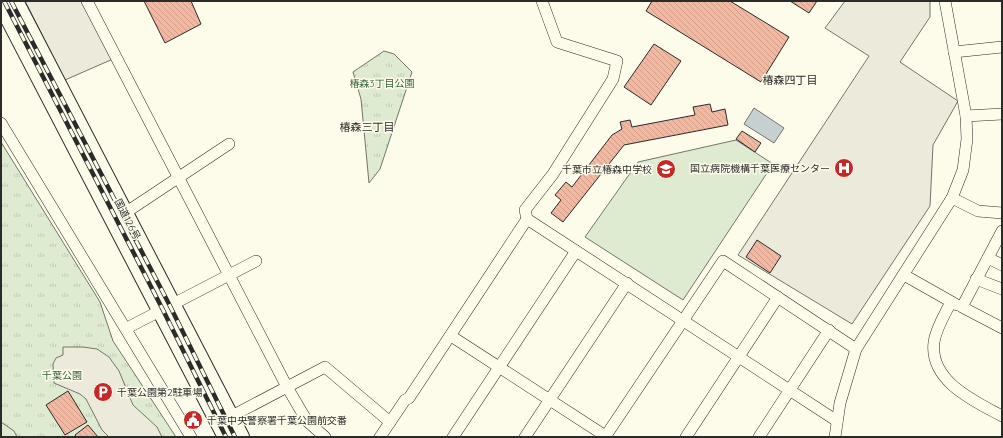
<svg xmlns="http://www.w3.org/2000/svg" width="1003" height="438" font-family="Quicksand,'Noto Sans JP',sans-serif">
<defs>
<pattern id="grass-tufts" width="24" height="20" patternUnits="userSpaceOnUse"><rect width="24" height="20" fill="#deebd1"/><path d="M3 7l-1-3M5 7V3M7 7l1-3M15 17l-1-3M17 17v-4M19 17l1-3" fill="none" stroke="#bfcab4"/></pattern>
<pattern id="building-back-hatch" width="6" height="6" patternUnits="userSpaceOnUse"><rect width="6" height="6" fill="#f2b8a0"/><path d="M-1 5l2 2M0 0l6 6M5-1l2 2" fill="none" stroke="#d09e8a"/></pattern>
</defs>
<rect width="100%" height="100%" fill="#fdfbea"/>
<g fill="url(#grass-tufts)" stroke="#74746e">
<path d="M384,51L394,54L412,72L380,169L369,183L361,99L353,72Z"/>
<path d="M1,142L100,302L113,341L176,437H1Z"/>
</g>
<g fill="#deebd1" stroke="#74746e">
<path d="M736,140L773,164L683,300L585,237L638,162Z"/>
<path d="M1,422L14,431L17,437H1Z"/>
</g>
<g fill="#eceadb" stroke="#74746e">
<path d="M25,1H81L113,59L65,80Z"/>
<path d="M845,1H930V17L900,62L958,101L933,145L930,206L852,324L738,255L869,56L825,28Z"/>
<path d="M63,347H83L97,349L109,357L119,371L133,405L157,427L162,437H109L102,430L86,399L80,394L54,383L53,364L56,358L63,355Z"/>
</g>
<path fill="#c7d0d0" stroke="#74746e" d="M754,108L784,128L774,143L744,124Z"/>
<g fill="url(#building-back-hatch)" stroke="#2b2b2b">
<path d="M144,1H191L201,24L165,43Z"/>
<path d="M652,1H730L789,37L761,82L646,11Z"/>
<path d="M790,1H817L809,13Z"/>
<path d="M654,44L681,61L651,105L624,87Z"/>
<path d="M710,104L712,112L725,109L728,125L624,145L563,222L551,213L561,200L555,195L566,182L572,187L612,135L622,129L620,122L630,120L632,127L695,115L693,107Z"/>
<path d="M742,131L761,143L755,152L736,139Z"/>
<path d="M757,240L781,256L770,273L746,257Z"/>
<path d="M68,391L87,422L65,435L46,405Z"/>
<path d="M88,425L98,437H76L75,435Z"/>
</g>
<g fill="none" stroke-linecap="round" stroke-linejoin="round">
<defs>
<g id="minor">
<path d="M87,1L287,387L307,421L325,437"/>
<path d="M542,1L557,42L617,61L613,79L553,174L525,210L527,219L837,421"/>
<path d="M954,52L1002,47"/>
<path d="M966,116L1002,114"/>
<path d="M1,123L191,437"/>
<path d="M952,198L978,211L1002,213"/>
<path d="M125,213L229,144"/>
<path d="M1002,231L962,307L1002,328"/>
<path d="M988,258L1002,265"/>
<path d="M904,275L957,305"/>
<path d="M976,279L1002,289"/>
<path d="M951,302C945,314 936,328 934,342C929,381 974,401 1002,416"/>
<path d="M127,328L256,261"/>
<path d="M451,336L607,437"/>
<path d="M230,417L325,367L390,422"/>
<path d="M380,437L405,400L409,398L527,219"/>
<path d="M453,437L576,251"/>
<path d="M525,437L627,283"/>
<path d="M605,437L723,261L856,349"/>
<path d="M686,437L778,297"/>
<path d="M759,437L829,330"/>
<path d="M835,437L840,403L856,349L952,198L963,170L967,139L966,116L945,1"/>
</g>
<g id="highway">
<path d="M15,1L241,437"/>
<path d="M1,4L226,437"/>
</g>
</defs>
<use href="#minor" stroke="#2b2b2b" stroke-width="12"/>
<use href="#highway" stroke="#2b2b2b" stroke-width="18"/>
<use href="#minor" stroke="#fdfbea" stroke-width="11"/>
<use href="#highway" stroke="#fdfbea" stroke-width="16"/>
<defs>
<g id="rail">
<path d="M4,1L162,308L226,437"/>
<path d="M11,1L169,304L235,437"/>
</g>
</defs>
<use href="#rail" stroke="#2b2b2b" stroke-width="4.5"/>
<use href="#rail" stroke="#fdfbea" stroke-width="3" stroke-dasharray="9" stroke-linecap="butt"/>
</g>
<defs>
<symbol id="hospital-disc" viewBox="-11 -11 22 22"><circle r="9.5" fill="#c62828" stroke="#fdfbea"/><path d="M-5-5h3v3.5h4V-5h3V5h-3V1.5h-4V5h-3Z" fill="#fff"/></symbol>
<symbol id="school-disc" viewBox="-11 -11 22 22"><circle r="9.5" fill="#c62828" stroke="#fdfbea"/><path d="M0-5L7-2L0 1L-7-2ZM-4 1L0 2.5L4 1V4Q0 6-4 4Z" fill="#fff"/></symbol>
<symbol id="parking-disc" viewBox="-11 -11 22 22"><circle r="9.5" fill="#c62828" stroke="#fdfbea"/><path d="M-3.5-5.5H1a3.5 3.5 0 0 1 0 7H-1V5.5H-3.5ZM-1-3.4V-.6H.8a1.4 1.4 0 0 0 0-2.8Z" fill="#fff"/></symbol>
<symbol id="civic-disc" viewBox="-11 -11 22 22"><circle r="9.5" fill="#c62828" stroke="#fdfbea"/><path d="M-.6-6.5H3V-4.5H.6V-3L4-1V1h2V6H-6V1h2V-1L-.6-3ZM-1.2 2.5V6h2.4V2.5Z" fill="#fff"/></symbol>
</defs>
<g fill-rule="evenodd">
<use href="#hospital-disc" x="833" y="157" width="22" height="22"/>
<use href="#school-disc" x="655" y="158" width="22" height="22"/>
<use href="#parking-disc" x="92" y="381" width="22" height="22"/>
<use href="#civic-disc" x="182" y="409" width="22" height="22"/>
</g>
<g text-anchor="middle" stroke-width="3" stroke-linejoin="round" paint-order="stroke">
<g font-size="10" fill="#34623c" stroke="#fdfbea">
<text x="382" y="87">椿森3丁目公園</text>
<text x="62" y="379">千葉公園</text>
</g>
<g font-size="10" fill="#2b2b2b" stroke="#fdfbea" text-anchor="end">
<text x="830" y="172">国立病院機構千葉医療センター</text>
<text x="652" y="173">千葉市立椿森中学校</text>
<text x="117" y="396" text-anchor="start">千葉公園第2駐車場</text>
<text x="207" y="424" text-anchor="start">千葉中央警察署千葉公園前交番</text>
</g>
<g font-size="10" fill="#2b2b2b" stroke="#fdfbea">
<text transform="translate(128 219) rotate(63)" y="4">国道126号</text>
</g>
<g font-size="11" fill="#2b2b2b" stroke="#fdfbea">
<text x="790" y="84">椿森四丁目</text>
<text x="367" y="131">椿森三丁目</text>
</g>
</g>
<rect width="1003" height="438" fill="none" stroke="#2b2b2b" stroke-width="4"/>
</svg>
